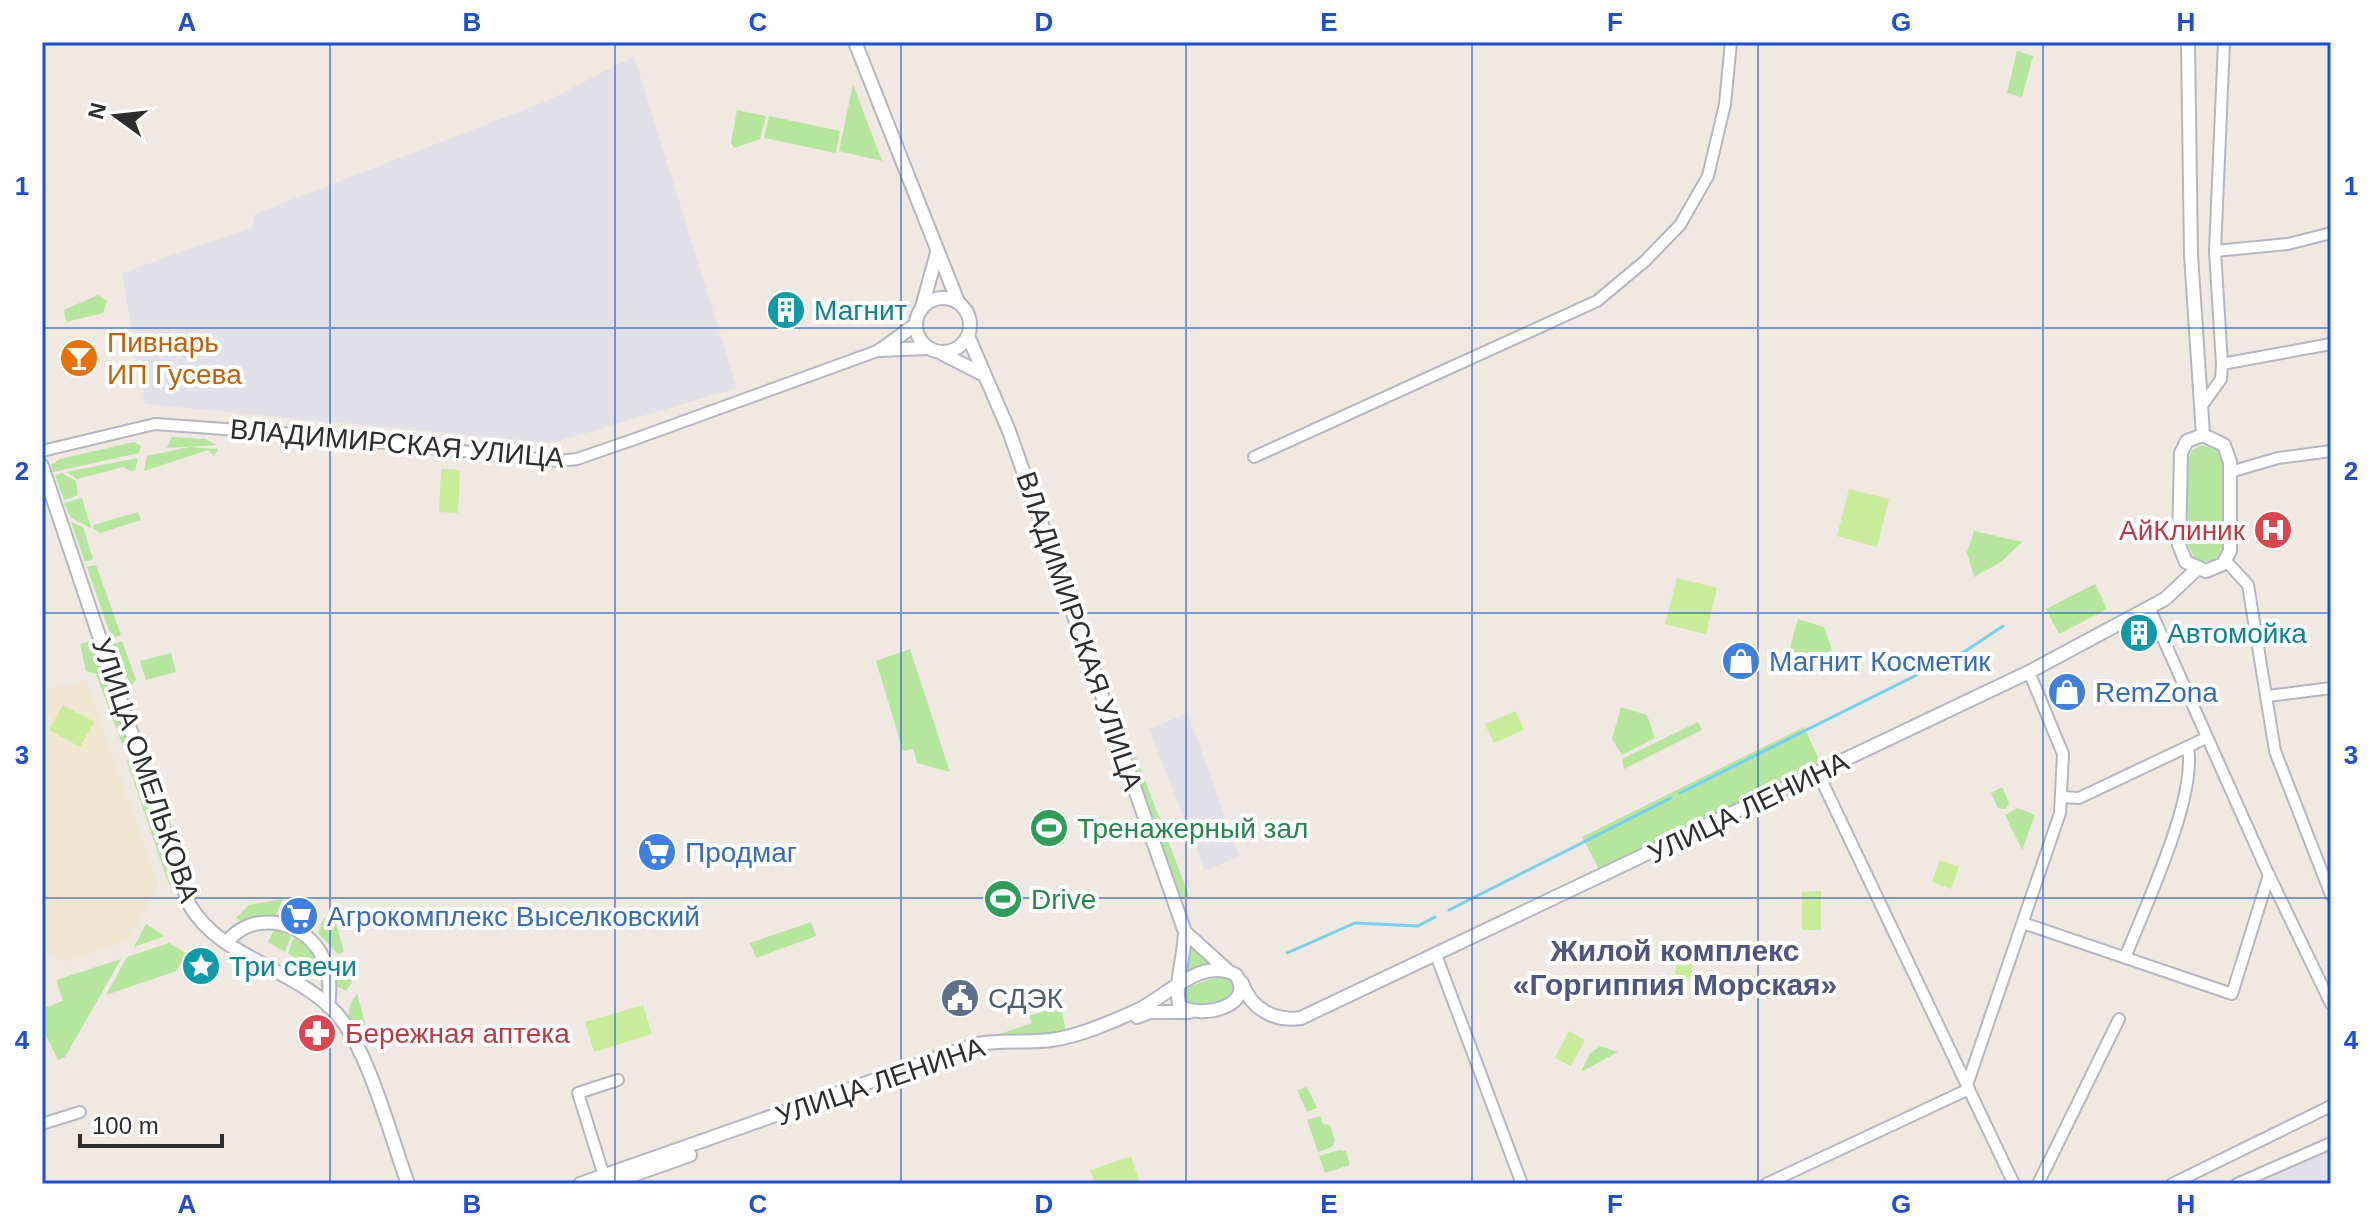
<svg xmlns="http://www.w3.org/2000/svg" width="2373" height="1226" font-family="Arial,sans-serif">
<rect width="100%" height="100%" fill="#efe9e1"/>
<g fill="#e3e1e8">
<path d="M634,56L737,388L552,443L145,404L122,273L253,227L255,214L547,101Z"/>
<path d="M1188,713L1239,856L1205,871L1149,729Z"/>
<path d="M2331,1135V1184H2222Z"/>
</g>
<path fill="#f0e6d1" d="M85,679L158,884L129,940L66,962L42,952V692Z"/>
<g fill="#b6e59e">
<path d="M2017,51L2033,56L2022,97L2007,93Z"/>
<path d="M853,84L882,161L839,151Z"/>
<path d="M737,110L766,116L760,139L734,148L731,143Z"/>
<path d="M769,116L840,131L836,153L764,138Z"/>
<path d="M98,295L107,301L103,313L66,322L64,310Z"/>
<path d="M172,437L205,439L217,445L167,448Z"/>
<path d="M134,442L141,446L139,453L53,472L51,465L60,459Z"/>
<path d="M2202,445L2217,450L2222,460V549C2217,561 2206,565 2195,559L2188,545V459L2192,450Z"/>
<path d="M189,447L218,449L214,456L208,450L144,471L147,456Z"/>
<path d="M138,458L135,470L131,471L123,467L77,479L66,472Z"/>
<path d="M62,473L76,481L78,495L64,500L55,475Z"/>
<path d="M82,498L91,528L71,518L64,503Z"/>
<path d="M138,512L141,520L100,533L94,529L93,525Z"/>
<path d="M71,522L83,527L93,559L85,562Z"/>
<path d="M1974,531L2022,542L2001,562L1974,577L1967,552Z"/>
<path d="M96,565L121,635L112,639L87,567Z"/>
<path d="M2095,584L2107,609L2059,634L2046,609Z"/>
<path d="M1798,619L1824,627L1832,650L1799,668L1789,651Z"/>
<path d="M95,639L137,753L127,757L96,674L86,671L80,644Z"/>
<path d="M122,641L136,680L130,686L113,644Z"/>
<path d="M910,649L950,772L917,763L913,749L903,751L876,661Z"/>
<path d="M171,653L176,672L146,680L140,661Z"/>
<path d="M1621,707L1647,715L1655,738L1622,755L1612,739Z"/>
<path d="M1698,722L1702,730L1624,769L1622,759Z"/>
<path d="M1804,727L1821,764L1599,869L1582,837Z"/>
<path d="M1132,746L1189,896L1181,899L1127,752Z"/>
<path d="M138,757L178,882L169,885L127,761Z"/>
<path d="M2002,787L2009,803L2006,809L1998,808L1991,793Z"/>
<path d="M2017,808L2035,815L2022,850L2005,815Z"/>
<path d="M283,899L275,917L240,921L236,918L249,905Z"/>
<path d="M333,913L344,952L338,954L318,933L323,919Z"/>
<path d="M811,922L816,936L756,958L750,943Z"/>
<path d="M146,924L165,936L134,947Z"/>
<path d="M275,928L291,936L285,952L268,942Z"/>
<path d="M294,937L313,951L319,961L300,963L288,953Z"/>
<path d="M169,943L187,954L176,971L106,995L127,957Z"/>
<path d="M1191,948H1194L1217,966L1185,975Z"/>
<path d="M345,958L352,982L346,991L337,986L330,963Z"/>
<path d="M121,959L65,1057L58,1060L42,1027V1009L63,1001L56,980Z"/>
<path d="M1220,976L1232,978L1237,986L1231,998L1195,1008L1184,1005L1185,988Z"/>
<path d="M357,994L370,1040L359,1039C349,1022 343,1011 357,994Z"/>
<path d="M1054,1008L1062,1011L1066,1032L919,1059L924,1053L942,1046L945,1053L1032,1023L1029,1016Z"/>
<path d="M1601,1046L1618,1052L1581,1072L1590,1053Z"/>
<path d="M1307,1087L1317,1108L1307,1112L1297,1090Z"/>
<path d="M1320,1116L1323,1124L1330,1125L1335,1141L1332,1147L1318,1152L1307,1120Z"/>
<path d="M1339,1150L1346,1151L1350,1165L1325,1173L1319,1156Z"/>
</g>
<g fill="#c9ec9a">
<path d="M441,469L460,470L458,513L439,512Z"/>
<path d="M1849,489L1889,499L1877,547L1837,536Z"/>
<path d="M1677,578L1717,588L1706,634L1665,624Z"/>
<path d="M63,705L94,722L80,747L49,730Z"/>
<path d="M1516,711L1524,730L1494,743L1485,724Z"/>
<path d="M1940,860L1959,867L1951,889L1932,882Z"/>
<path d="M1821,891V930H1802V892Z"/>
<path d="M1680,951L1695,954L1690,980L1674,977Z"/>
<path d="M643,1005L652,1034L594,1052L585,1022Z"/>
<path d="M1569,1031L1585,1040L1571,1066L1555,1058Z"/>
<path d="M1131,1156L1139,1181L1095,1184L1090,1170Z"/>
</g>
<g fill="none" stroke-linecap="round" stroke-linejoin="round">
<g stroke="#75cff0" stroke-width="3">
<path d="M1680,793L1967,650L2003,626"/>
<path d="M1449,910L1671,798"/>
<path d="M1287,953L1355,923L1418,926L1435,917"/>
</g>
<defs>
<g id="minor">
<path d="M2215,251L2288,244L2331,233"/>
<path d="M2222,364L2331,344"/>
<path d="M2201,407L2221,379L2222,364L2215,251L2224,42"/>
<path d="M42,451L155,424L310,435L558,461L577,459L635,439L880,350"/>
<path d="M1254,457L1597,301L1645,261L1680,225L1708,176L1725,104L1731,42"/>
<path d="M2230,472L2278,458L2331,451"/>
<path d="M2226,561L2248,585L2275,751L2331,895"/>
<path d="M2149,607L2267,871L2331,1004"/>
<path d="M2268,696L2331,688"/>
<path d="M1818,773L2014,1184"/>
<path d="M2062,797L2079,798L2206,738"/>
<path d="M2023,923L2232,994L2269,875"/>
<path d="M1436,955L1522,1184"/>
<path d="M2125,958C2145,906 2197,799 2188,747"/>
<path d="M1967,1085L2060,813L2063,754L2029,672"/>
<path d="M42,1124L80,1112"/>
<path d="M604,1176L578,1093L618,1080"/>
<path d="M1766,1184L1969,1089"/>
<path d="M2038,1184L2119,1019"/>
<path d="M2172,1184L2331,1106"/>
<path d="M2237,1184L2331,1143"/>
</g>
<g id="tertiary">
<path d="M855,42L958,302"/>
<path d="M2188,42L2191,255L2203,435"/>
<circle cx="943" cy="325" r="27"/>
<path d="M922,307L937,253"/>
<path d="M883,348L915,325"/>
<path d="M880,350L927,348"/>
<path d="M941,353L984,375"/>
<path d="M2203,435L2224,445L2230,462V551L2223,564L2206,571L2186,562L2179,545L2181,453L2187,441Z"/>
<path d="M42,466L189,904C219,958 295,968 336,1013C368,1048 391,1138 408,1184"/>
<path d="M1185,932L1227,970"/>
<path d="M227,942C249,914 292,917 315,945C330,963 331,986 328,1006"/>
<path d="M1242,983C1251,1009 1275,1022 1301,1018L2029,672L2165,599L2197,569"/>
<path d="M1137,1017L1150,1012H1189"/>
<path d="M580,1184L977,1044C1002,1040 1026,1043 1051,1040C1080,1036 1112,1022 1138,1010C1167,996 1202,956 1236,975C1256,1007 1201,1019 1180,1006C1173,990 1185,953 1185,932L1009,431L968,336"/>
<path d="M608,1184L690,1155"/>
</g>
</defs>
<use href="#minor" stroke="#b4b7c1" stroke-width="14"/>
<use href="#tertiary" stroke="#b4b7c1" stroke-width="16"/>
<use href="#minor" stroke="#fff" stroke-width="10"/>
<use href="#tertiary" stroke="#fff" stroke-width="12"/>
</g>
<path fill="none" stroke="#1d4ed8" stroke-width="2" stroke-opacity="0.55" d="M330,42V1184M615,42V1184M901,42V1184M1186,42V1184M1472,42V1184M1758,42V1184M2043,42V1184M42,328H2331M42,613H2331M42,898H2331"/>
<defs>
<symbol id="building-disc" viewBox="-11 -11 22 22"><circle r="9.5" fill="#0f9aa8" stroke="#fff"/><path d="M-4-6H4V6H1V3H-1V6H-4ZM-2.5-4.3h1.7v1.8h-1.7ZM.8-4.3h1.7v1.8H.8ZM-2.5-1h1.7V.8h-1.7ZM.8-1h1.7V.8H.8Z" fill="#fff"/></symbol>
<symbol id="bar-disc" viewBox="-11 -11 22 22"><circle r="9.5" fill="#e8710a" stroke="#fff"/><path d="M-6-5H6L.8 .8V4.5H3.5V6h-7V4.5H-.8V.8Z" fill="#fff"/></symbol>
<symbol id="hospital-disc" viewBox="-11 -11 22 22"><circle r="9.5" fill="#e0444e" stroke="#fff"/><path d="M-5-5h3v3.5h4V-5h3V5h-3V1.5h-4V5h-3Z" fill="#fff"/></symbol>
<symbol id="shop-disc" viewBox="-11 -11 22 22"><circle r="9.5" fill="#3f7fe0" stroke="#fff"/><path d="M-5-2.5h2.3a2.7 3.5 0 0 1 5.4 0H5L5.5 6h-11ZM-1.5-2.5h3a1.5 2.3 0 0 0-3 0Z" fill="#fff"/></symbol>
<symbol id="stadium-disc" viewBox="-11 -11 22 22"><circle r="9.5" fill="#2e9e5b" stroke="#fff"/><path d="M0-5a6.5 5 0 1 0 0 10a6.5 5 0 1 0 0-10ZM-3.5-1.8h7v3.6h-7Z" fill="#fff"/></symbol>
<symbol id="supermarket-disc" viewBox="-11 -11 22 22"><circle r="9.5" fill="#3f7fe0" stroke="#fff"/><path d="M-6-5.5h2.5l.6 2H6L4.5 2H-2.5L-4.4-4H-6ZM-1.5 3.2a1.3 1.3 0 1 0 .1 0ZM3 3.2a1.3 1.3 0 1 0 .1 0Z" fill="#fff"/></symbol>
<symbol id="sight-disc" viewBox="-11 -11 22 22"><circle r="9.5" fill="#0f9aa8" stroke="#fff"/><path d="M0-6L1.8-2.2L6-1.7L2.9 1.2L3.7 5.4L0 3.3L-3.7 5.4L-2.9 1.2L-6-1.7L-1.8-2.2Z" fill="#fff"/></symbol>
<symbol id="civic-disc" viewBox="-11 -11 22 22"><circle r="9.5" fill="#5c6f8a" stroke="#fff"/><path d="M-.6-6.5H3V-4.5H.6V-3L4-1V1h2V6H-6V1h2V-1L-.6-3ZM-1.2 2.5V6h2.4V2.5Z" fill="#fff"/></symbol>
<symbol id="pharmacy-disc" viewBox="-11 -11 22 22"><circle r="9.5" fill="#e0444e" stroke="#fff"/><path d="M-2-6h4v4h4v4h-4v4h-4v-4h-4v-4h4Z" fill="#fff"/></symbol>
</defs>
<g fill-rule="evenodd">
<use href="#building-disc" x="764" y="288" width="44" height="44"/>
<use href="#bar-disc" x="57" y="336" width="44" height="44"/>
<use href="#hospital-disc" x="2251" y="508" width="44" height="44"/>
<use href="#building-disc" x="2117" y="611" width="44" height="44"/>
<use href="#shop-disc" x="1719" y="639" width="44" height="44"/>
<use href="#shop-disc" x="2045" y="670" width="44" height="44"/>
<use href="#stadium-disc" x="1027" y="806" width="44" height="44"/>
<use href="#supermarket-disc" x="635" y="830" width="44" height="44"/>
<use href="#stadium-disc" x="981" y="877" width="44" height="44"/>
<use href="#supermarket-disc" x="277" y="894" width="44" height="44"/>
<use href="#sight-disc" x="179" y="944" width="44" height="44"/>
<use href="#civic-disc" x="938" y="976" width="44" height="44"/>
<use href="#pharmacy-disc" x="295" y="1011" width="44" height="44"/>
</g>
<g text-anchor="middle" stroke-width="8" stroke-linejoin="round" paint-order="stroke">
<g font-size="28" fill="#0d838f" stroke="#fff" text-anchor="start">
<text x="814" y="320">Магнит</text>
<text x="2167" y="643">Автомойка</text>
<text x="229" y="976">Три свечи</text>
</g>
<g font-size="28" fill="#c56008" stroke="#fff" text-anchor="start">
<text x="107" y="352">Пивнарь<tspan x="107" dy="32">ИП Гусева</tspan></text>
</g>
<g font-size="28" fill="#2e2e2e" stroke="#fff">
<text transform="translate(397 443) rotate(5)" y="10">ВЛАДИМИРСКАЯ УЛИЦА</text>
<text transform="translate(1080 631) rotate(71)" y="10">ВЛАДИМИРСКАЯ УЛИЦА</text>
<text transform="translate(146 770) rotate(71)" y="10">УЛИЦА ОМЕЛЬКОВА</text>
<text transform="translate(1748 807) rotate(-26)" y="10">УЛИЦА ЛЕНИНА</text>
<text transform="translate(880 1081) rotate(-19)" y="10">УЛИЦА ЛЕНИНА</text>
</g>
<g font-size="28" fill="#be3a42" stroke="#fff" text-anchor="end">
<text x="2245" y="540">АйКлиник</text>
<text x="345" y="1043" text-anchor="start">Бережная аптека</text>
</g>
<g font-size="28" fill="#366cbe" stroke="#fff" text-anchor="start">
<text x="1769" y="671">Магнит Косметик</text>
<text x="2095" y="702">RemZona</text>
<text x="685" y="862">Продмаг</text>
<text x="327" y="926">Агрокомплекс Выселковский</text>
</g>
<g font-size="28" fill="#27864d" stroke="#fff" text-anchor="start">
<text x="1077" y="838">Тренажерный зал</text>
<text x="1031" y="909">Drive</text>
</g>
<g font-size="28" fill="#4e5e75" stroke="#fff" text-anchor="start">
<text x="988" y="1008">СДЭК</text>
</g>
<g font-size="30" font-weight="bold" fill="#4d5680" stroke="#fff">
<text x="1675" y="961">Жилой комплекс<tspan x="1675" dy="34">«Горгиппия Морская»</tspan></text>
</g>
</g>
<rect width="2373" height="1226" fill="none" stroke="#ffffff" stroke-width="88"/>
<g transform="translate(116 116) rotate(285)" stroke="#ffffff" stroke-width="6" paint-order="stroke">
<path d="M0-6L14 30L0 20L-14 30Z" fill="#2e2e2e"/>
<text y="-12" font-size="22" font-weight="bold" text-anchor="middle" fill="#2e2e2e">N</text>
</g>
<path d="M80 1134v12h142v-12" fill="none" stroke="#2e2e2e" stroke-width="4"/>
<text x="92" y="1134" font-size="24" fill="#2e2e2e" stroke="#ffffff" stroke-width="6" paint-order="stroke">100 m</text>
<rect x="44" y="44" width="2285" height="1138" fill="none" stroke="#1d4ed8" stroke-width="3"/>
<g font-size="26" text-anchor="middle" font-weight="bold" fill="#1d4ed8">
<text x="187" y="31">A</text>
<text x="472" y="31">B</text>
<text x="758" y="31">C</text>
<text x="1044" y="31">D</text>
<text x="1329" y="31">E</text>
<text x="1615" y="31">F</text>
<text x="1901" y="31">G</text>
<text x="2186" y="31">H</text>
<text x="22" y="195">1</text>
<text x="2351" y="195">1</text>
<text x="22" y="480">2</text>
<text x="2351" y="480">2</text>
<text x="22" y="764">3</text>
<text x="2351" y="764">3</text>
<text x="22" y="1049">4</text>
<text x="2351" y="1049">4</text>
<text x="187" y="1213">A</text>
<text x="472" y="1213">B</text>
<text x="758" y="1213">C</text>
<text x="1044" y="1213">D</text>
<text x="1329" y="1213">E</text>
<text x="1615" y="1213">F</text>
<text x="1901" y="1213">G</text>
<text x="2186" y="1213">H</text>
</g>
</svg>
